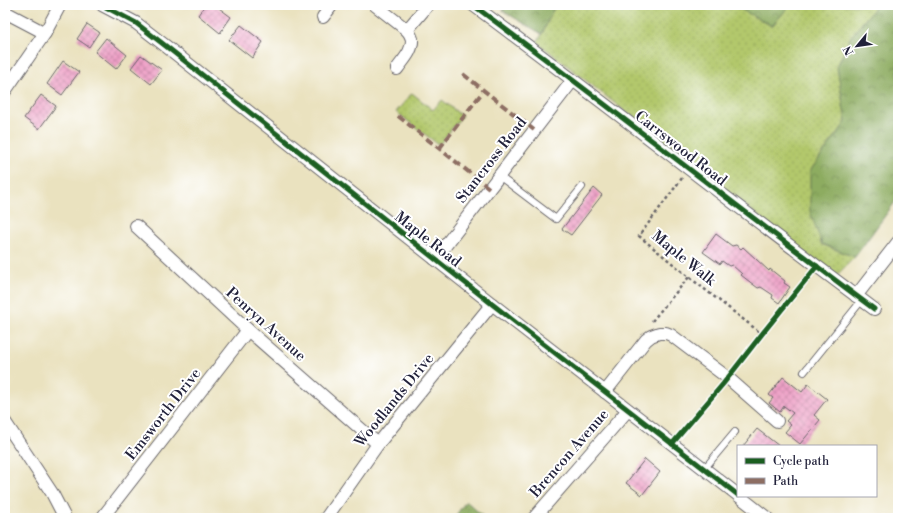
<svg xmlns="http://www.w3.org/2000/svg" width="903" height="523" font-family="'Libre Bodoni',serif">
<defs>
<pattern id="green-dots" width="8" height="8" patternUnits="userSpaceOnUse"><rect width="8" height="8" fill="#b2c86c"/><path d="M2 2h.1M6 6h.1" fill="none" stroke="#99ac5e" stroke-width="1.8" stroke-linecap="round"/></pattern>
<pattern id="forest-crowns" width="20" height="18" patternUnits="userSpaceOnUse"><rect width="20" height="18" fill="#8dac60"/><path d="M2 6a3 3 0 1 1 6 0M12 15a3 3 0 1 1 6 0" fill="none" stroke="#738c50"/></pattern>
<pattern id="building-cross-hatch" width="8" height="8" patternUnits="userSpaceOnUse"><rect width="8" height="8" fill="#eea0c6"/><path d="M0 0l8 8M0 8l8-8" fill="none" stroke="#c082a2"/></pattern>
</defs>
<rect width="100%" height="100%" fill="#fff"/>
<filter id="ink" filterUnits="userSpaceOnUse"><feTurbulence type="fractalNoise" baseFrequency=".025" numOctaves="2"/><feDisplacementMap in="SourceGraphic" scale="8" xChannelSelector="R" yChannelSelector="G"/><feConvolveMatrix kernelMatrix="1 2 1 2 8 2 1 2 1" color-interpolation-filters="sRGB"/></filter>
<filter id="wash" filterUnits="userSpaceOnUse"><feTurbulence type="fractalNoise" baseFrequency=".012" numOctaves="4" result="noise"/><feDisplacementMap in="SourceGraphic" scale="16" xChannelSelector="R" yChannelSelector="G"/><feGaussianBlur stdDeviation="0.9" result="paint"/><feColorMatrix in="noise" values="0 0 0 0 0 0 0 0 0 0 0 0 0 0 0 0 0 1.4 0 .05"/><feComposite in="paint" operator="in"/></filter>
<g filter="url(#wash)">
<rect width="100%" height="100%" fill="#eae2bf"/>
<g fill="url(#green-dots)" stroke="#6a7554">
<path d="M555,5H733L772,26L790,5H877L850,38L837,67L846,122L810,171L821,244L855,257L837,275L828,271L537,42L542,34Z"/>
<path d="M412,93L433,110L442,100L462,116L439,145L396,112Z"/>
</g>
<g fill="url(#forest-crowns)" stroke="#58674e">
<path d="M506,5H555L542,34L503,11Z"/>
<path d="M733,5H790L772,26Z"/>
<path d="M877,5H898V198L855,257L822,244L810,212V171L846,122L837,67L850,38Z"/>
<path d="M466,501L485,518H454Z"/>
</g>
<g id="blocks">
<g fill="url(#building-cross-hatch)">
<path d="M205,5H215L231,17L220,33L198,15Z"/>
<path d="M87,24L99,32L89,47L77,39Z"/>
<path d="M241,25L263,42L252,58L229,40Z"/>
<path d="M106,38L127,55L116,69L95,52Z"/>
<path d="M141,55L162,70L151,84L131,68Z"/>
<path d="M63,61L79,72L62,95L47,84Z"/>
<path d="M41,95L56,106L39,129L24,118Z"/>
<path d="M594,188L602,195L571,235L562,229Z"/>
<path d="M716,234L732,246L736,245L741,249L743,247L769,271L770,269L785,281L784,283L790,287L779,303L772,298L773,295L761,287L758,288L750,282L741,275L742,274L732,265L729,266L722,261L720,264L703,252Z"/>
<path d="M783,377L802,392L808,384L827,399L814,415L820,420L800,444L785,432L791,425L786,421L793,413L784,406L780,412L769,403L773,398L769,395Z"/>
<path d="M757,429L770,439L779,446H743Z"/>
<path d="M645,459L660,472L642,495L626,483Z"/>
</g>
</g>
</g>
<g filter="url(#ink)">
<use href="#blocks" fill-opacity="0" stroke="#686569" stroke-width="1"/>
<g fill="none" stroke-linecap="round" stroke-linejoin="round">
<defs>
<g id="service">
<path d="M499,176L556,219L582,187"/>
<path d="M804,372L862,300"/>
<path d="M704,469L735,432"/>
</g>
<g id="minor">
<path d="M102,5L136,23L167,47L492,304L738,495"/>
<path d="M375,5L407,30"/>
<path d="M473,5C608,105 739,209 874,309"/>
<path d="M5,12L45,33"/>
<path d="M323,17L332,5"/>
<path d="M397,69C403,60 413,51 412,39C411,36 409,32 407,30L428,5"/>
<path d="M5,91L45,33L60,5"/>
<path d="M136,226L248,330L378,444"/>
<path d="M435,259L573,80"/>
<path d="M856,296L898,242"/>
<path d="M605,392L646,340L651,336L659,333H666L671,335L728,378L777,421"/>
<path d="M5,422L52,493L65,518"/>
<path d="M739,496L767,518"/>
<path d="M102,518L248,330"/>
<path d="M326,518L378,444L492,304"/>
<path d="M534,518L628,410"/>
</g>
</defs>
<use href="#service" stroke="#686569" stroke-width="8"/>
<use href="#minor" stroke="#686569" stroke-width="14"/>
<g stroke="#686569" stroke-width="2.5" stroke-dasharray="3 3" stroke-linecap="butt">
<path d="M682,178L639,236L689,277L762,334"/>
<path d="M652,321L689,277"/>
</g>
<use href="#service" stroke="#fff" stroke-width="6"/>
<use href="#minor" stroke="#fff" stroke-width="12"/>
<g stroke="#8d6e63" stroke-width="4" stroke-dasharray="8 4" stroke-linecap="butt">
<path d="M463,74L534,130"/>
<path d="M398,116L489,188"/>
<path d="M439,149L484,90"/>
</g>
<defs>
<g id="cycleway">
<path d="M102,5L136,23L167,47L492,304L738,495"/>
<path d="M473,5C608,105 739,209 874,309"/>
<path d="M672,444L723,384L762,334L817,266"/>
</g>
</defs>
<use href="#cycleway" stroke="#fff" stroke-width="8"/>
<use href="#cycleway" stroke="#1b5e20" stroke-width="5"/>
</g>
</g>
<g text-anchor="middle" stroke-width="4" stroke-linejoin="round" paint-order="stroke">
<g font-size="15" fill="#22223b" stroke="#fff">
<text transform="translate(681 148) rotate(38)" y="5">Carrswood Road</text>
<text transform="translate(491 160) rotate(-52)" y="5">Stancross Road</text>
<text transform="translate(428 239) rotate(38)" y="5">Maple Road</text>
<text transform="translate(684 258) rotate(39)" y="5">Maple Walk</text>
<text transform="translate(266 324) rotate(42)" y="5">Penryn Avenue</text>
<text transform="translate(394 400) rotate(-51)" y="5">Woodlands Drive</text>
<text transform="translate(163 414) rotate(-52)" y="5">Emsworth Drive</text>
<text transform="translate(569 453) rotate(-49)" y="5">Brencon Avenue</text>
</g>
</g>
<rect width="903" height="523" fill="none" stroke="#fff" stroke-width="20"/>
<rect x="737" y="445" width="140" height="52" fill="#ffffff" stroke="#a7a7b1"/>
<rect x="745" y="458" width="20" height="6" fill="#1b5e20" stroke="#a7a7b1"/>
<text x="773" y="465" font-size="12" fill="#22223b">Cycle path</text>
<rect x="745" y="478" width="20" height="6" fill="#8d6e63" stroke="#a7a7b1"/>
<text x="773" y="485" font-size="12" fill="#22223b">Path</text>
<g transform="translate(857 46) rotate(241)" stroke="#ffffff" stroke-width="3" paint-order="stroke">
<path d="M0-3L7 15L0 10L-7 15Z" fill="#22223b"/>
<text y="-6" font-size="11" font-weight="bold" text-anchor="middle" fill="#22223b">N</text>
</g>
</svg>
